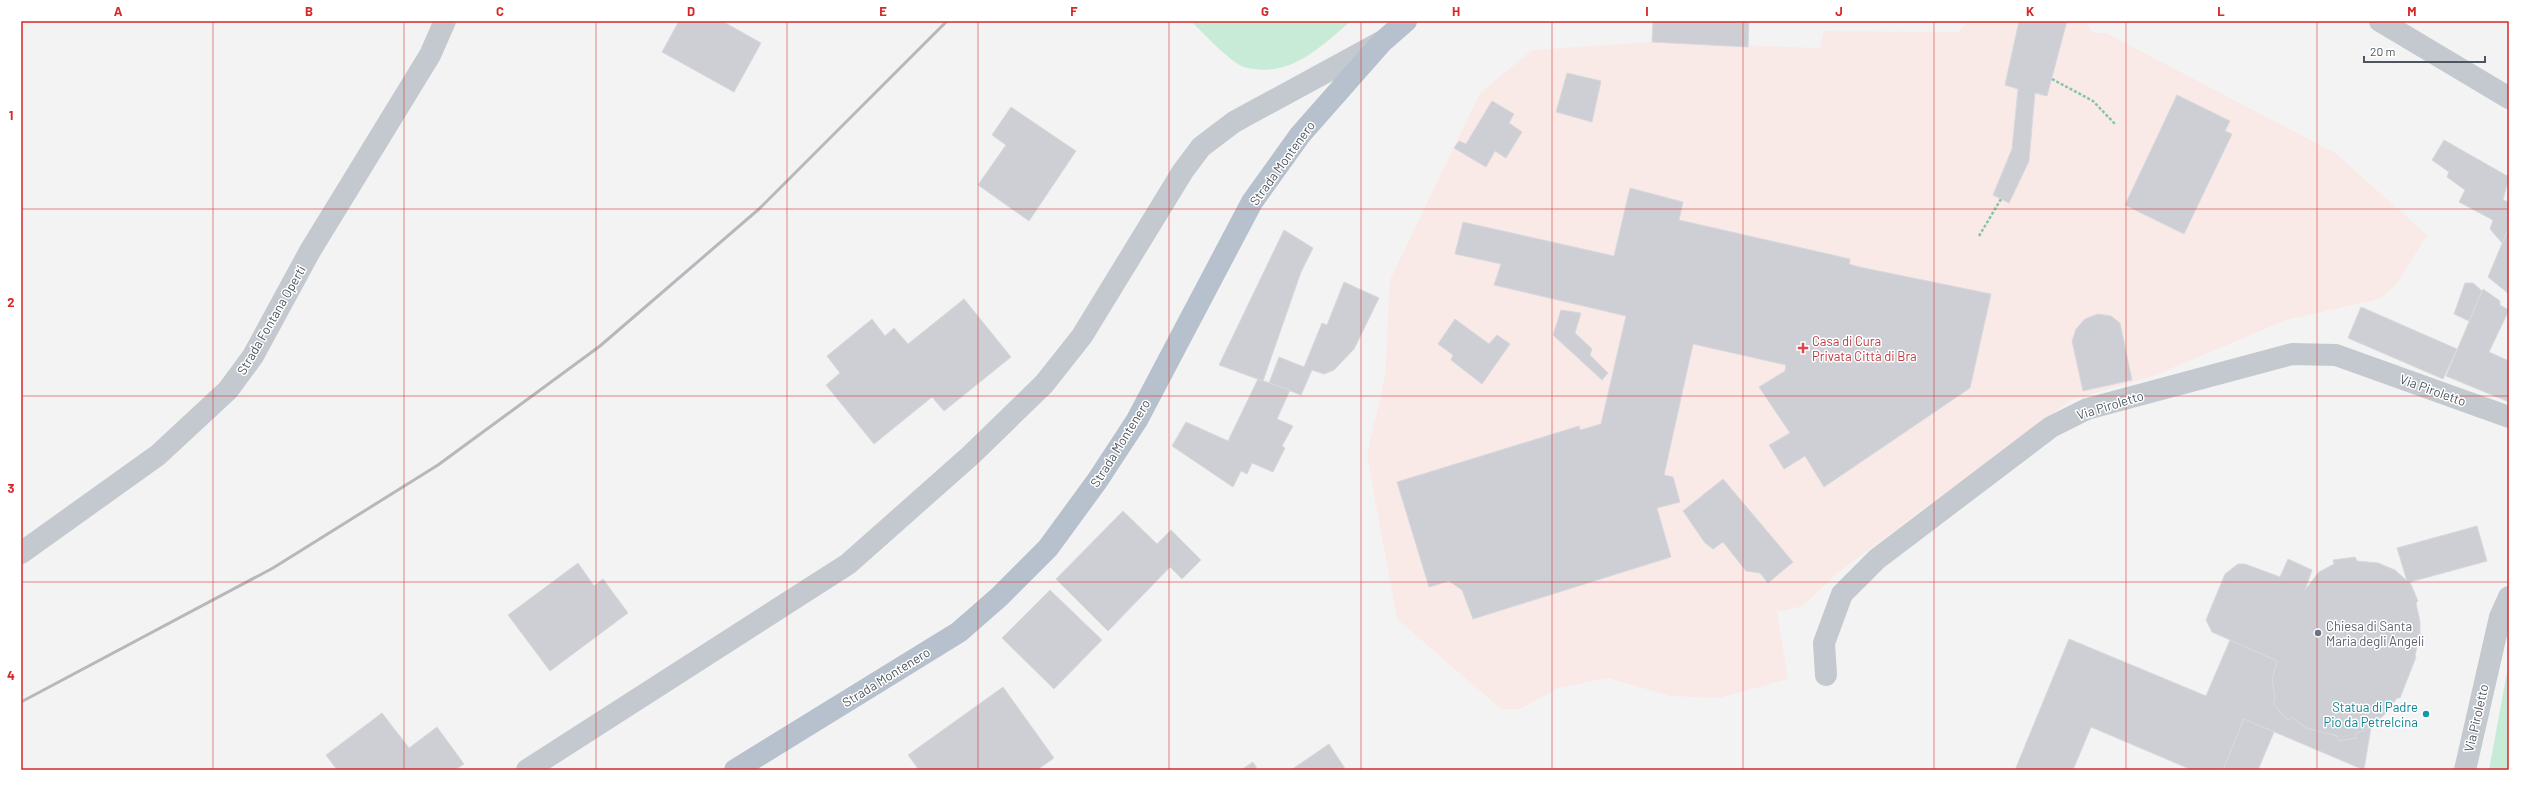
<svg xmlns="http://www.w3.org/2000/svg" width="2530" height="791" font-family="Barlow,sans-serif">
<rect width="100%" height="100%" fill="#f4f3f3"/>
<path fill="#f9eae8" d="M1969,21H2084L2094,33H2106L2335,153L2427,235L2396,285L2379,299L2286,320L2153,376L2071,400L1836,574L1803,606L1777,612L1788,679L1719,698L1670,696L1608,678L1558,688L1520,709H1501L1397,619L1367,456L1385,376L1390,280L1480,93L1532,50L1652,42L1820,48L1824,31L1958,32Z"/>
<g fill="#c8ebd7">
<path d="M1191,21H1351C1319,48 1290,79 1244,67C1231,63 1202,32 1191,21Z"/>
<path d="M2509,666V770H2489L2507,672Z"/>
</g>
<g fill="#cdcfd4" stroke="#d8d9dd">
<path d="M679,21H722L761,43L734,92L662,52Z"/>
<path d="M1653,21H1749L1748,47L1652,42Z"/>
<path d="M2019,21H2067L2047,96L2035,93L2029,161L2009,203L1993,195L2012,149L2018,89L2005,85Z"/>
<path d="M1567,73L1601,81L1592,122L1556,112Z"/>
<path d="M2177,95L2230,121L2225,131L2232,134L2184,234L2125,205Z"/>
<path d="M1492,101L1514,114L1509,123L1522,132L1506,158L1495,151L1486,167L1454,148L1459,141L1466,144Z"/>
<path d="M1011,107L1076,151L1029,221L978,185L1006,145L992,135Z"/>
<path d="M2444,140L2509,177L2503,200L2509,202V227L2502,243L2490,229L2493,220L2459,202L2465,190L2447,177L2449,172L2432,160Z"/>
<path d="M1630,188L1683,202L1679,220L1850,259L1849,264L1859,267L1991,294L1970,388L1824,487L1805,456L1784,469L1769,445L1790,433L1759,387L1785,371L1786,365L1693,344L1664,475L1673,477L1680,502L1657,508L1671,557L1473,619L1462,590L1449,581L1429,587L1397,482L1579,426L1580,430L1601,424L1626,316L1494,285L1501,264L1455,254L1463,222L1614,256Z"/>
<path d="M2509,227V294L2488,277Z"/>
<path d="M1284,230L1313,248L1301,272L1263,381L1219,365Z"/>
<path d="M1344,282L1379,298L1354,349L1334,370L1324,374L1312,370L1301,395L1269,383L1279,357L1304,367L1322,323L1327,325Z"/>
<path d="M2465,283H2473L2482,291L2469,321L2454,314Z"/>
<path d="M2483,289L2500,301V305L2509,310L2489,352L2509,361V402L2446,376Z"/>
<path d="M964,299L1011,357L944,411L932,397L874,444L826,385L840,373L827,356L872,319L885,336L894,328L908,344Z"/>
<path d="M2361,307L2457,349L2443,379L2348,338Z"/>
<path d="M1561,310L1581,313L1575,333L1592,349L1590,355L1608,373L1602,380L1553,335Z"/>
<path d="M2098,314L2111,316L2120,323L2132,380L2083,391L2072,341L2076,329L2085,319Z"/>
<path d="M1455,319L1489,344L1497,335L1510,344L1482,384L1451,360L1453,355L1438,344Z"/>
<path d="M1258,379L1290,390L1277,419L1293,426L1282,446L1285,448L1273,472L1252,463L1247,474L1241,471L1233,487L1172,446L1186,422L1228,441Z"/>
<path d="M1723,479L1793,562L1768,583L1760,573L1746,571L1723,542L1713,549L1705,543L1683,511Z"/>
<path d="M1123,511L1157,544L1171,530L1201,560L1182,579L1170,567L1108,631L1056,579Z"/>
<path d="M2477,526L2487,561L2410,582L2418,601L2416,603L2420,622V635L2415,655L2416,657L2400,698H2397L2387,712L2371,727L2355,734L2356,738L2339,741L2337,736L2306,728L2291,717L2288,720L2273,704L2275,699L2272,679L2277,661L2212,632L2206,620L2225,574L2238,564H2245L2280,577L2288,559L2312,570L2305,590L2319,572L2334,564L2333,560L2355,557L2357,561L2378,563L2395,570L2407,581L2397,548Z"/>
<path d="M578,563L594,586L603,579L628,613L550,671L508,615Z"/>
<path d="M1050,590L1102,640L1054,689L1002,638Z"/>
<path d="M2069,639L2206,696L2230,640L2277,661L2272,679L2275,699L2273,704L2288,720L2291,717L2306,728L2337,736L2339,741L2356,738L2355,734L2371,727L2364,770L2244,719L2223,770H2192L2091,727L2073,770H2015Z"/>
<path d="M1003,687L1054,758L1037,770H919L908,755Z"/>
<path d="M382,713L409,748L437,727L464,764L455,770H337L326,755Z"/>
<path d="M2244,719L2274,732L2258,770H2223Z"/>
<path d="M1329,744L1346,770H1291Z"/>
<path d="M1253,762L1258,770H1241Z"/>
</g>
<g fill="none" stroke-linecap="round" stroke-linejoin="round">
<g stroke="#84c5a8" stroke-width="2.5" stroke-dasharray="3 2" stroke-linecap="butt">
<path d="M2052,79L2093,101L2115,124"/>
<path d="M1979,236L2001,199"/>
</g>
<g stroke="#c3c9cf" stroke-width="22">
<path d="M2380,21L2509,98"/>
<path d="M21,553L158,455L228,390L253,356L310,251L430,55L445,21"/>
<path d="M1826,675L1824,643L1842,594L1877,559L2051,427L2087,409L2292,354L2336,355L2509,417"/>
<path d="M527,770L848,564L971,455L1044,384L1082,336L1183,171L1201,147L1234,122L1381,42"/>
<path d="M2465,770L2500,617L2509,597"/>
</g>
<path stroke="#b6c1cd" stroke-width="22" d="M735,770L959,632L999,597L1048,548L1097,481L1137,420L1252,202L1300,135L1382,42L1406,21"/>
<path stroke="#b6b8bc" stroke-width="3" d="M21,702L273,568L438,465L600,346L759,209L947,21"/>
</g>
<path fill="none" stroke="#d62828" stroke-width="1" stroke-opacity="0.55" d="M213,21V770M404,21V770M596,21V770M787,21V770M978,21V770M1169,21V770M1361,21V770M1552,21V770M1743,21V770M1934,21V770M2126,21V770M2317,21V770M21,209H2509M21,396H2509M21,582H2509"/>
<path fill="#e0444e" stroke="#fff" stroke-width="1.5" d="M1801 342h4v4h4v4h-4v4h-4v-4h-4v-4h4z"/>
<circle fill="#6b7280" stroke="#fff" stroke-width="1.5" cx="2318" cy="633" r="4"/>
<circle fill="#0f9aa8" stroke="#fff" stroke-width="1.5" cx="2426" cy="714" r="4"/>
<g text-anchor="middle" stroke-width="3" stroke-linejoin="round" paint-order="stroke">
<g font-size="13" fill="#4d555e" stroke="#fff">
<text transform="translate(1282 163) rotate(-54)" y="5">Strada Montenero</text>
<text transform="translate(271 320) rotate(-60)" y="5">Strada Fontana Operti</text>
<text transform="translate(2433 390) rotate(20)" y="5">Via Piroletto</text>
<text transform="translate(2110 405) rotate(-17)" y="5">Via Piroletto</text>
<text transform="translate(1120 443) rotate(-58)" y="5">Strada Montenero</text>
<text transform="translate(886 677) rotate(-32)" y="5">Strada Montenero</text>
<text transform="translate(2476 718) rotate(-77)" y="5">Via Piroletto</text>
</g>
<g font-size="13" fill="#be3a42" stroke="#fff" text-anchor="start">
<text x="1812" y="346">Casa di Cura<tspan x="1812" dy="15">Privata Città di Bra</tspan></text>
</g>
<g font-size="13" fill="#5b616d" stroke="#fff" text-anchor="start">
<text x="2326" y="631">Chiesa di Santa<tspan x="2326" dy="15">Maria degli Angeli</tspan></text>
</g>
<g font-size="13" fill="#0d838f" stroke="#fff" text-anchor="end">
<text x="2418" y="712">Statua di Padre<tspan x="2418" dy="15">Pio da Petrelcina</tspan></text>
</g>
</g>
<rect width="2530" height="791" fill="none" stroke="#ffffff" stroke-width="44"/>
<path d="M2364 56v6h121v-6" fill="none" stroke="#4d555e" stroke-width="2"/>
<text x="2370" y="56" font-size="12" fill="#4d555e" stroke="#ffffff" stroke-width="3" paint-order="stroke">20 m</text>
<rect x="22" y="22" width="2486" height="747" fill="none" stroke="#d62828" stroke-width="1.5"/>
<g font-size="13" text-anchor="middle" font-weight="bold" fill="#d62828">
<text x="118" y="16">A</text>
<text x="309" y="16">B</text>
<text x="500" y="16">C</text>
<text x="691" y="16">D</text>
<text x="883" y="16">E</text>
<text x="1074" y="16">F</text>
<text x="1265" y="16">G</text>
<text x="1456" y="16">H</text>
<text x="1647" y="16">I</text>
<text x="1839" y="16">J</text>
<text x="2030" y="16">K</text>
<text x="2221" y="16">L</text>
<text x="2412" y="16">M</text>
<text x="11" y="120">1</text>
<text x="11" y="307">2</text>
<text x="11" y="493">3</text>
<text x="11" y="680">4</text>
</g>
</svg>
